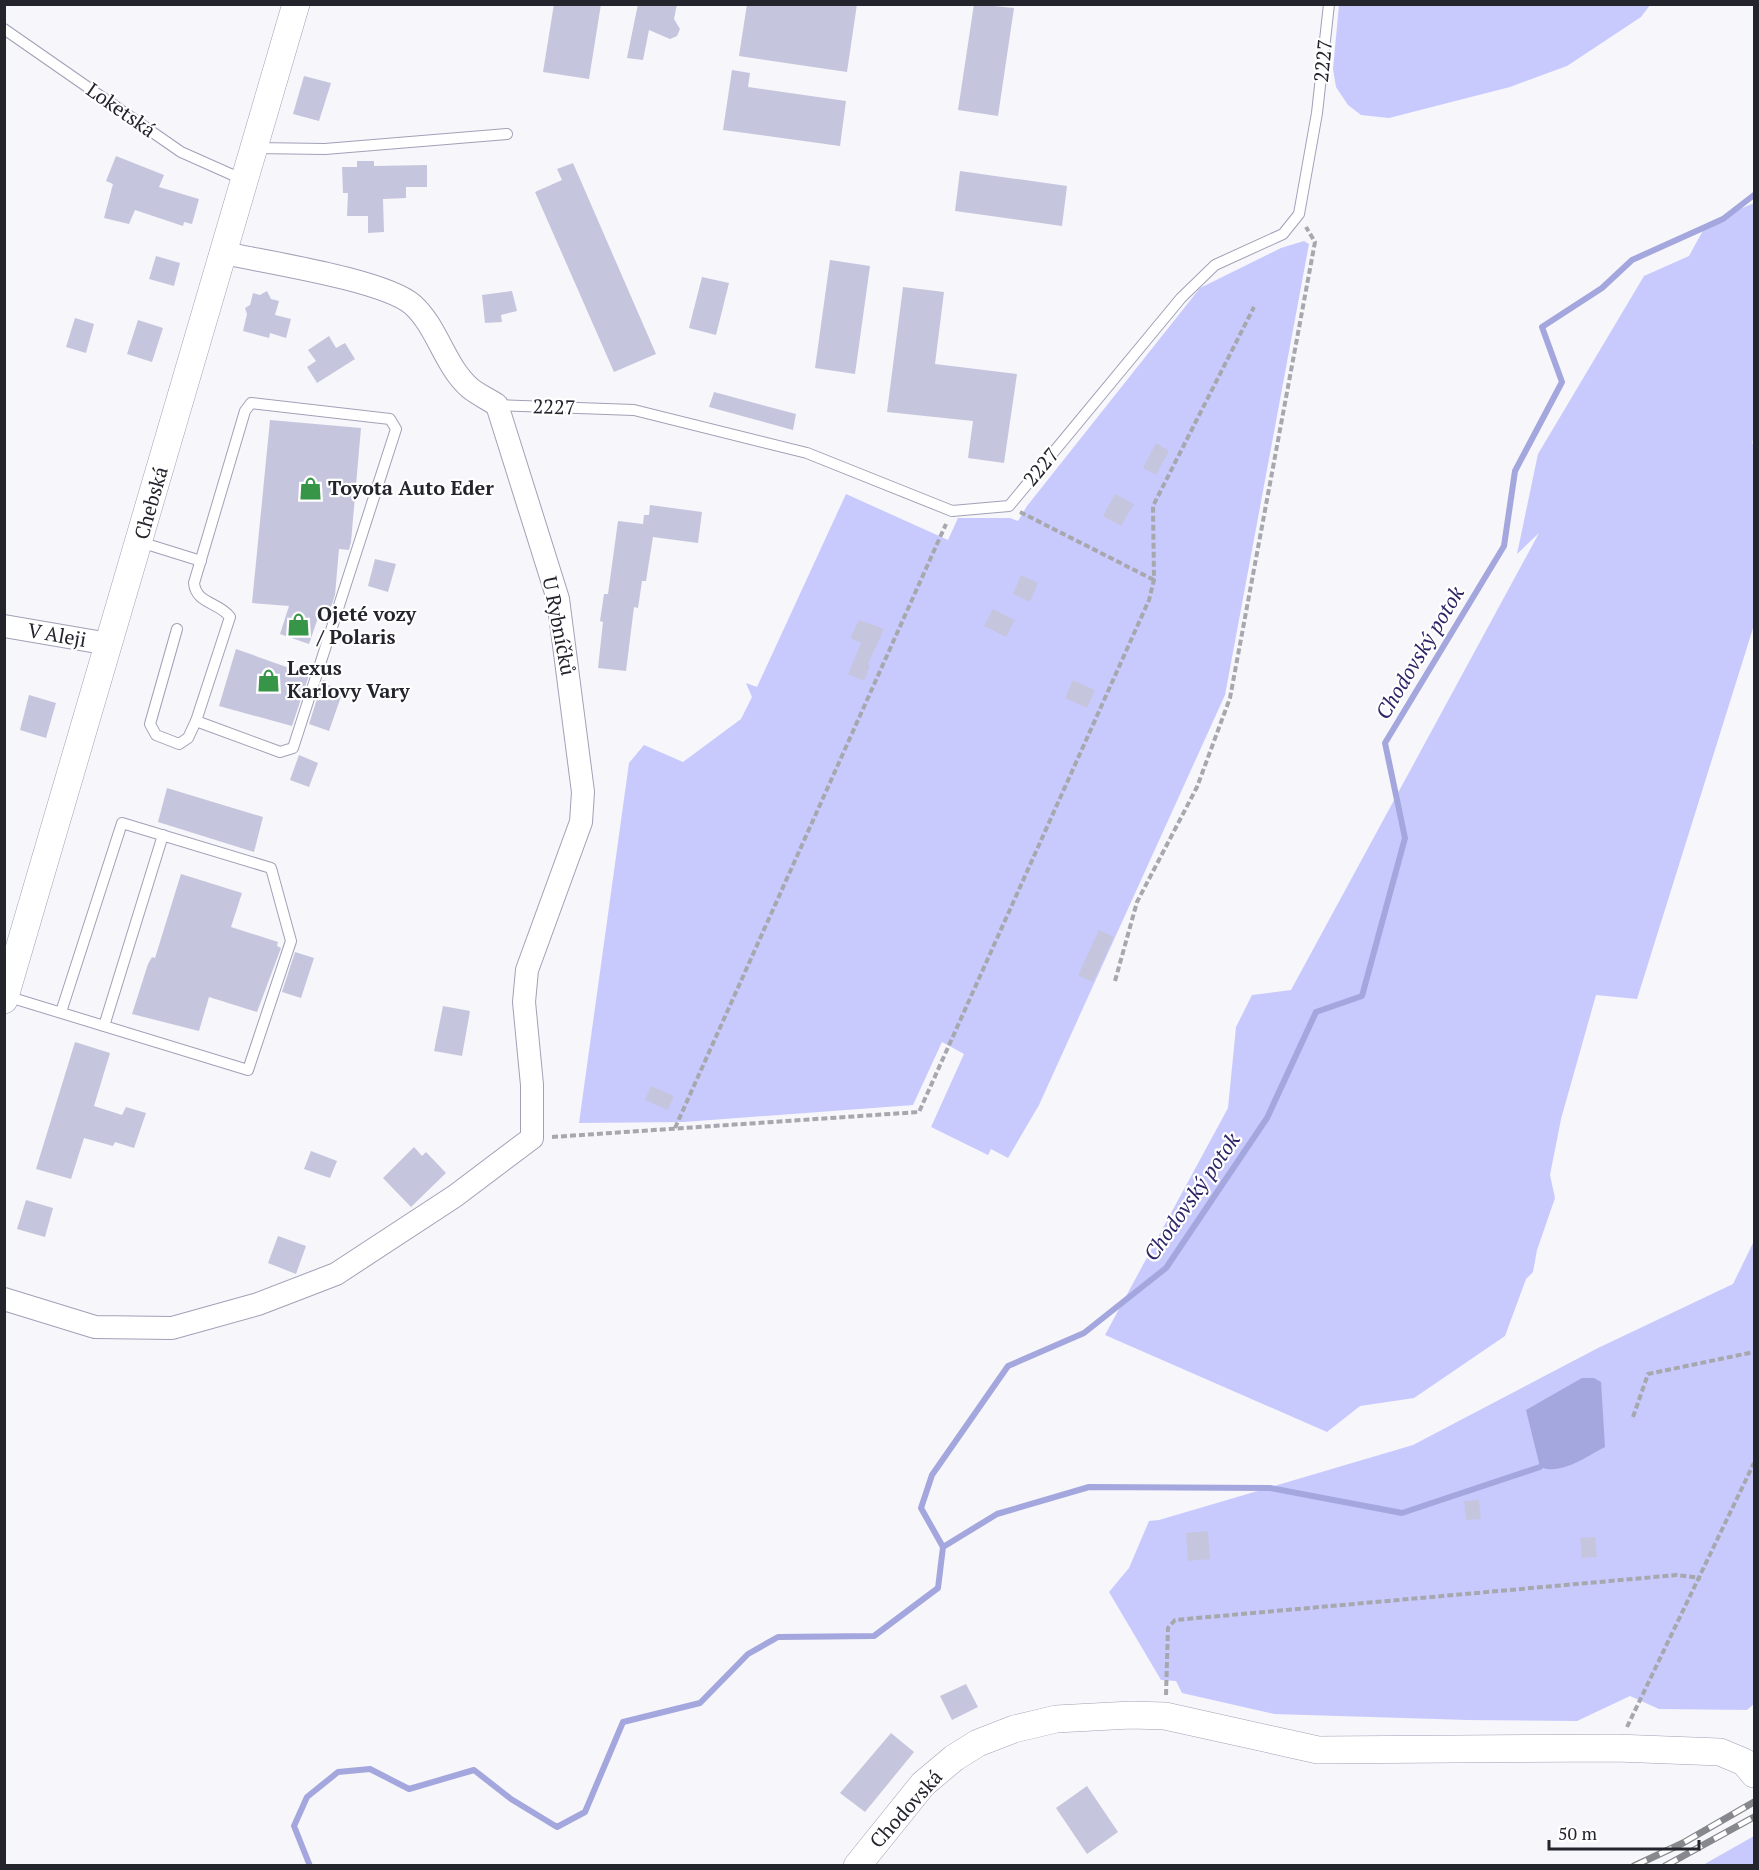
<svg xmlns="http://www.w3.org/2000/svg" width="1759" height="1870" font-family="'PT Serif',serif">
<rect width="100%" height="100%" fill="#f6f6fb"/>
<g fill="#c8cafe">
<path d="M1339,5V4L1650,5L1641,17L1567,66L1510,87L1389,118L1361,115L1348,105L1336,87L1333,69Z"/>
<path d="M1754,203V435L1752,444L1754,442V625L1637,999L1596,995L1561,1119L1550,1175L1555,1198L1537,1250L1533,1272L1526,1279L1505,1336L1414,1398L1360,1406L1327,1432L1105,1335L1228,1108L1236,1027L1252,995L1291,990L1539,533L1517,554L1538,454L1644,276L1689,256L1707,223Z"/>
<path d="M1304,241L1309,244L1225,695L1039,1105L1008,1158L991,1149L988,1155L931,1127L964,1054L942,1042L913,1105L684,1122L579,1123L629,763L644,745L683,762L741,719L752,697L746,683L757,687L846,494L948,540L958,518H1010L1018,521L1027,506L1200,288L1281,248Z"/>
<path d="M1754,1241V1704L1747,1710L1659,1709L1630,1696L1577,1721L1468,1720L1274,1714L1182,1693L1176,1681L1161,1680L1109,1592L1129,1568L1149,1521L1159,1520L1413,1445L1598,1348L1733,1284Z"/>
<path d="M1754,1836V1865H1703Z"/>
</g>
<path fill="#a4a6de" d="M1582,1378H1594L1601,1382L1605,1447C1587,1456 1561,1476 1540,1467L1526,1410Z"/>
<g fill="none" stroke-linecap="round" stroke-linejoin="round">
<g stroke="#a4a6de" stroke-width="6">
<path d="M943,1547L997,1514L1089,1487L1270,1488L1402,1513L1540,1467"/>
<path d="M310,1866L294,1826L307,1797L338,1772L370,1769L409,1789L474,1770L511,1799L557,1827L585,1812L623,1722L700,1703L748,1654L778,1637L874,1636L938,1588L943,1547L921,1508L932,1475L1008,1366L1084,1333L1166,1268L1267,1118L1316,1012L1362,996L1405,838L1385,743L1504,546L1515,471L1562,382L1542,327L1602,288L1632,260L1723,219L1754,195"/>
</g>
</g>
<g fill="#c5c6dd">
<path d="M554,4H601L589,79L543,72Z"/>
<path d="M638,4H677L674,19L680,29L677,36L670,39L649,30L643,60L627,58Z"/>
<path d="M747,4H857L847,72L739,56Z"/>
<path d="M974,4L1014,8L998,116L958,110Z"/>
<path d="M732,70L750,73L748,87L846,101L840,146L723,130Z"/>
<path d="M304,76L331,83L319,121L293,114Z"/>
<path d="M116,156L164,175L159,187L199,199L192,224L184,222L183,226L135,210L129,224L104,218L113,184L106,181Z"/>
<path d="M357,161H374V166L427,165V187H406V198L383,199L384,232L368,233V216H347L348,193H343L342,167H357Z"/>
<path d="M573,163L656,354L614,372L535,192L562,180L557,169Z"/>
<path d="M960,171L1067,186L1062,226L955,211Z"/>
<path d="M156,256L180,263L174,286L149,279Z"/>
<path d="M830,260L870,266L855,374L815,368Z"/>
<path d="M702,277L729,283L716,335L689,328Z"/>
<path d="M903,287L944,292L935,364L1017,374L1004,463L968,458L973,421L887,412Z"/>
<path d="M267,291L271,299L279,301L275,315L291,319L286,338L270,333L269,338L243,331L247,314L245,308L250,305L253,293L260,295Z"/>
<path d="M512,291L517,311L501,315L502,322L485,323L482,295Z"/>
<path d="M75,318L94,324L86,353L66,347Z"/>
<path d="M138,320L163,328L152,362L127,354Z"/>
<path d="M329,336L336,348L345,343L355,359L317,383L307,367L316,361L308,350Z"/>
<path d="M714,392L796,414L793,430L709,407Z"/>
<path d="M270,420L361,428L351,542L349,550L339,549L335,595L330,610L321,609L309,644L280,634L289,606L252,603Z"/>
<path d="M1156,443L1169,451L1156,475L1143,468Z"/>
<path d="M1115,494L1134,504L1121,526L1103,516Z"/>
<path d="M650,505L702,512L698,543L653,537L646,581H642L638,608L634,607L626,671L598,668L603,622L600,621L604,594H608L618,521L643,524L644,515H649Z"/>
<path d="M375,559L396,564L388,592L368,586Z"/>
<path d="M1021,575L1038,583L1030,602L1013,594Z"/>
<path d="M993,609L1015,620L1006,637L984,626Z"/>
<path d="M859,620L884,629L868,664L870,666L864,681L848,674L861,643L850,638Z"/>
<path d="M236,649L309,675L292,726L219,706Z"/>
<path d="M323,680L327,681L326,685L344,688L329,731L309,724Z"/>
<path d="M1073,680L1095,690L1087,708L1065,698Z"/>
<path d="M29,695L56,703L46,738L20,730Z"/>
<path d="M299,755L318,763L309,787L290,780Z"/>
<path d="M167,788L263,817L254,852L158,822Z"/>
<path d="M181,874L242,893L231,927L278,942L277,946L281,948L257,1012L209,997L199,1031L132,1014L148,964L152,957L155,958Z"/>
<path d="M1099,930L1114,937L1093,982L1079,976V973Z"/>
<path d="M295,952L314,958L301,998L282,992Z"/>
<path d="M443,1006L470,1011L462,1056L434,1051Z"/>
<path d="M75,1042L110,1053L94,1106L122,1115L126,1107L146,1113L134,1148L115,1142L113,1146L84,1138L71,1179L36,1169Z"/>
<path d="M651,1086L674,1096L668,1110L645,1100Z"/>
<path d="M414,1147L422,1156L426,1152L446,1173L411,1207L383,1178Z"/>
<path d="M311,1151L337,1161L330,1178L304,1169Z"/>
<path d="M26,1200L53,1208L45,1237L17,1229Z"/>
<path d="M278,1236L306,1246L296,1274L268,1263Z"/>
<path d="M1479,1500L1481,1519L1466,1520L1464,1501Z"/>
<path d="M1208,1531L1210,1559L1188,1561L1186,1533Z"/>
<path d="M1595,1537L1597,1557L1582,1558L1580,1538Z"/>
<path d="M966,1684L978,1707L952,1720L940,1696Z"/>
<path d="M891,1733L914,1752L865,1812L840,1793Z"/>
<path d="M1087,1786L1118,1832L1087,1854L1056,1808Z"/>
</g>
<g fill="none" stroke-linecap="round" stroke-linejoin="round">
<defs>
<g id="service">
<path d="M4,29L181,152L244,180"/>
<path d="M254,148L325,149L507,134"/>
<path d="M251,403L390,419L396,429L293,748L280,752L196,721L230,617C219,602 196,604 194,583L245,411Z"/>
<path d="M497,405L634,410L807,453L952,511L1009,506L1181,298L1215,265L1283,234L1299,214L1317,113L1329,4"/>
<path d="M140,542L201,561"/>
<path d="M177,629L150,724L156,735L179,744L188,738L196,721"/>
<path d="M6,996L248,1070L291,941L271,868L122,823L61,1012"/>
<path d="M104,1026L163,835"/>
</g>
<g id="minor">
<path d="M4,626L109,644"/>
<path d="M4,1299L95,1327L172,1328L258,1304L336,1274L455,1196L532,1138V1085L524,1002L527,970L581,822L583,792L558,599L497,405C488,399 477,394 470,388C444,365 438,328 413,305C385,280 265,262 224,253"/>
</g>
<g id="tertiary">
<path d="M4,1000L296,4"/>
<path d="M857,1866L923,1784L954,1758L978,1743L1014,1729L1056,1719L1131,1715L1165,1716L1318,1750L1616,1748L1720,1752L1744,1762L1754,1774"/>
</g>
</defs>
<use href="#service" stroke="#a0a1b7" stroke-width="12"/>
<use href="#minor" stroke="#a0a1b7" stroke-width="24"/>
<use href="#tertiary" stroke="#a0a1b7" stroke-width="28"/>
<g stroke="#a7a7ae" stroke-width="4" stroke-dasharray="6 3" stroke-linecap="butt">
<path d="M1020,512L1154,580"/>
<path d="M1115,981L1137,902L1197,787L1230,698L1315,242L1306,227"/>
<path d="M675,1128L946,524"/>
<path d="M552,1137L919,1112L1149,600L1154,580L1153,506L1254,307"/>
<path d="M1633,1417L1648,1374L1754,1352"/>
<path d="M1166,1695L1168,1628L1175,1620L1677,1575L1701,1578"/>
<path d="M1627,1727L1754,1463"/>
</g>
<use href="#service" stroke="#fff" stroke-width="10"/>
<use href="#minor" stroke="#fff" stroke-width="22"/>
<use href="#tertiary" stroke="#fff" stroke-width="27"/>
<defs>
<g id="rail">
<path d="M1634,1866L1683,1843L1754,1802"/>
<path d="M1665,1866L1754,1817"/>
</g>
</defs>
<use href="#rail" stroke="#87888e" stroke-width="7"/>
<use href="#rail" stroke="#fff" stroke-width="4.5" stroke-dasharray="14" stroke-linecap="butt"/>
</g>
<defs>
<symbol id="shop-bare" viewBox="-9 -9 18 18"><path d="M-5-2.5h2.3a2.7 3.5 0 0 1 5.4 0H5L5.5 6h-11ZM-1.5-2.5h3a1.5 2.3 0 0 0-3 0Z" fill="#379548" stroke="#fff" stroke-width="2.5" paint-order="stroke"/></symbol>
</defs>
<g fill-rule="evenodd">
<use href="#shop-bare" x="294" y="472" width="33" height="33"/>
<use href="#shop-bare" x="282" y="608" width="33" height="33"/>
<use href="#shop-bare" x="252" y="664" width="33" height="33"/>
</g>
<g text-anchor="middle" stroke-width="4.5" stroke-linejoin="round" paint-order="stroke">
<g font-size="20" fill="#23242c" stroke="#fff">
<text transform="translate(1323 61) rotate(-84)" y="7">2227</text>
<text transform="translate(121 110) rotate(35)" y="7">Loketská</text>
<text transform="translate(554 407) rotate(2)" y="7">2227</text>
<text transform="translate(1041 467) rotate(-50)" y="7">2227</text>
<text transform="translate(151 503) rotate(-74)" y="7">Chebská</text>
<text transform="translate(559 626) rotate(79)" y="7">U Rybníčků</text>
<text transform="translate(57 635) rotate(10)" y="7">V Aleji</text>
<text transform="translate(906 1809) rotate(-48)" y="7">Chodovská</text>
</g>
<g font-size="20" font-weight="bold" fill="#23242c" stroke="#fff" text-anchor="start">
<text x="328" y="495">Toyota Auto Eder</text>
<text x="317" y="621">Ojeté vozy<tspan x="317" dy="23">/ Polaris</tspan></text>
<text x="287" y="675">Lexus<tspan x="287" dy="23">Karlovy Vary</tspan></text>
</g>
<g font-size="21" font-style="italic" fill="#2d2567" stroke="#fff">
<text transform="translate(1420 653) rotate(-59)" y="7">Chodovský potok</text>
<text transform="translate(1192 1197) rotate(-55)" y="7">Chodovský potok</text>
</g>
</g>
<rect width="1759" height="1870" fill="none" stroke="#23242c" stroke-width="12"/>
<path d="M1549 1840v9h150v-9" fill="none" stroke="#23242c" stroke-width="3"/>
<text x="1558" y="1840" font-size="18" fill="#23242c" stroke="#ffffff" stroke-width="4.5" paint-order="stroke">50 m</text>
</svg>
